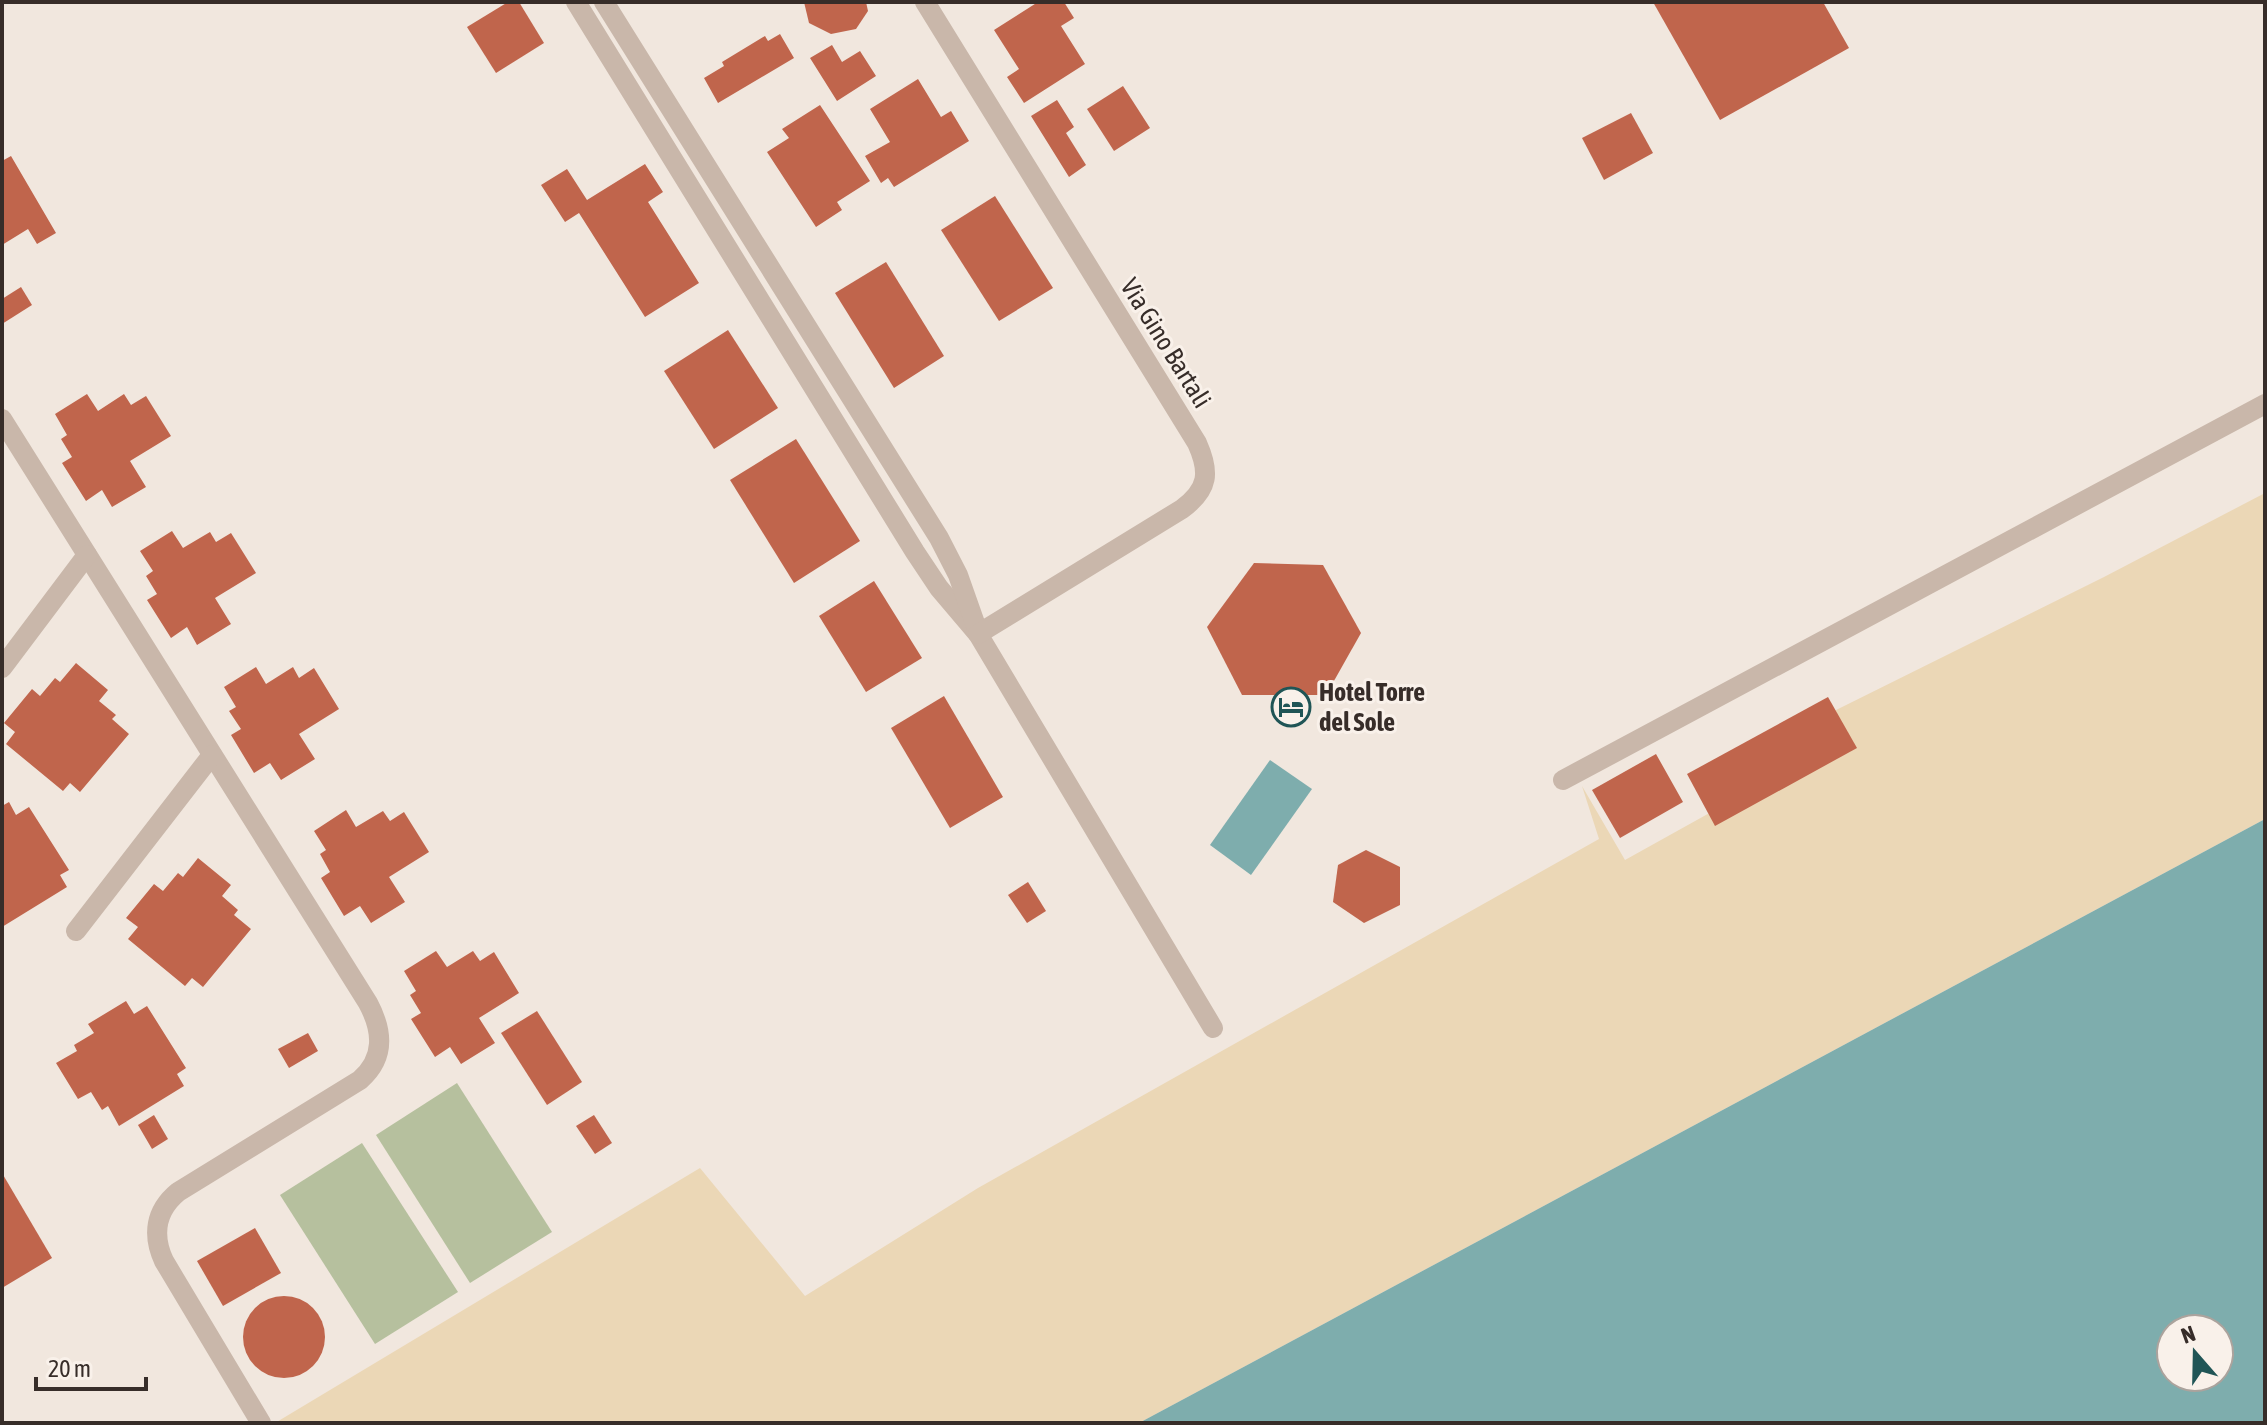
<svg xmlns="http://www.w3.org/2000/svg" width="2267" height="1425" font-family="'Asap Condensed',sans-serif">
<rect width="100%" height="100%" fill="#f1e7de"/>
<g fill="#b6c09e">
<path d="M457,1083L552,1232L470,1283L376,1135Z"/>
<path d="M362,1143L458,1292L375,1344L280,1195Z"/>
</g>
<path fill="#ebd7b6" d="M2265,493V819L1139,1423H275L700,1168L805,1296L978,1188L1599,839L1582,786L1625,860L1758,786L1828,714L2104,577Z"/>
<g fill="#7eadad" fill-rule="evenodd">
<path d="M1270,760L1312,789L1251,875L1210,845Z"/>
<path d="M2265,819V1423H1139ZM2171,1329H2219V1377H2171Z"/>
</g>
<g fill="#c0654c">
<path d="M508,2H519L544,43L496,73L467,27Z"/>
<path d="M804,2H866L868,11L856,29L831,34L809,23Z"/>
<path d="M1038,2H1064L1074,18L1061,26L1085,64L1024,103L1007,77L1019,69L994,30Z"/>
<path d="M1653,2H1823L1849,48L1720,120Z"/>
<path d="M780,34L794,58L718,103L704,78L724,66L722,62L765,36L768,41Z"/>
<path d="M832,45L842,62L860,51L876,76L837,101L810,58Z"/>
<path d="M918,79L941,117L951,111L969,141L894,187L888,178L881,183L865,156L890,142L870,109Z"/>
<path d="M1123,86L1150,128L1114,151L1087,109Z"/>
<path d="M1057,100L1074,127L1066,133L1086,165L1069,177L1031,116Z"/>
<path d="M820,105L870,181L837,202L842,210L816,227L767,152L789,138L782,129Z"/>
<path d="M1631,113L1653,153L1604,180L1582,138Z"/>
<path d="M11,156L56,233L37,244L28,229L2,245V161Z"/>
<path d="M645,164L663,192L648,202L699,283L645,317L579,213L565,222L541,185L567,169L587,200Z"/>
<path d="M995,196L1053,288L999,321L941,230Z"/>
<path d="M886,262L944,356L894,388L835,293Z"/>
<path d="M21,287L32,305L2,324V299Z"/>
<path d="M728,330L778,408L714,449L664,371Z"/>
<path d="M87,394L98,411L124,394L131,405L146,396L171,436L130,461L146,487L112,507L102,490L86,501L62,463L72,457L61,439L67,435L55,414Z"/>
<path d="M796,439L860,541L794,583L730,480Z"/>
<path d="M172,531L183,548L210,532L216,542L231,533L256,573L215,598L231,624L197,645L187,627L171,638L147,600L157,594L146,576L153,571L140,551Z"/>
<path d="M1254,563L1323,565L1361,633L1326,695H1242L1207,627Z"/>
<path d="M874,581L922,658L866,692L819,616Z"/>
<path d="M76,663L108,690L99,701L116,715L112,719L129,734L80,792L70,783L63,791L6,744L15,732L4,723L32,689L40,696L55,678L60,682Z"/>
<path d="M256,667L266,684L293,667L299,678L314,668L339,709L299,734L315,759L281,780L270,763L254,773L231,735L241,729L229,711L236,707L224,687Z"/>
<path d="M944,696L1003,797L950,828L891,728Z"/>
<path d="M1828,697L1857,748L1715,826L1687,774Z"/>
<path d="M1656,754L1683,802L1620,838L1592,790Z"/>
<path d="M9,802L16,815L29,807L69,870L60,875L67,887L2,927V806Z"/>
<path d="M346,810L356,827L383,811L390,821L404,812L429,852L389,877L405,902L371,923L360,906L344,916L321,878L330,872L320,854L326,850L314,831Z"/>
<path d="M1366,850L1400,867V905L1364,923L1333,902L1338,865Z"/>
<path d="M198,858L231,885L222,896L238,910L234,915L251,929L203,987L192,978L185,986L128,939L138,927L126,918L154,884L163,891L178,873L183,877Z"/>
<path d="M1028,882L1046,911L1027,923L1008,895Z"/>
<path d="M436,951L447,967L473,951L480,961L494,952L519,993L479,1018L495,1043L461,1064L450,1047L435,1057L411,1019L421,1013L410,995L416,991L404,971Z"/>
<path d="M126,1001L134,1014L147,1006L186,1068L177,1074L184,1086L119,1126L108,1106L102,1110L91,1092L78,1099L56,1063L77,1051L74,1045L94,1033L88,1024Z"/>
<path d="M537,1011L582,1082L547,1105L501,1033Z"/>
<path d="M308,1033L318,1051L289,1068L278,1049Z"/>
<path d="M154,1115L168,1139L152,1149L138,1125Z"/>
<path d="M594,1115L612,1143L595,1154L576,1126Z"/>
<path d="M2,1173L52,1258L2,1288Z"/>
<path d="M255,1228L281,1273L223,1306L197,1261Z"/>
<circle cx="284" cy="1337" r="41"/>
</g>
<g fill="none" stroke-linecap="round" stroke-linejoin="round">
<g stroke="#c9b7aa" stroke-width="20">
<path d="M576,2L915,552L939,588L978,634L1213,1028"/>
<path d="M604,2L939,538L958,575L976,626"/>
<path d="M925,2L1197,443C1210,472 1209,489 1182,509L978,634"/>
<path d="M2,419L368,1003C383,1031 385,1058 360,1080L178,1192C155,1211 152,1235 164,1261L261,1423"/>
<path d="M2,668L87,555"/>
<path d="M1563,780L2265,404"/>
<path d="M76,931L212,755"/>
</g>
</g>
<defs>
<symbol id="hotel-ring" viewBox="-11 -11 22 22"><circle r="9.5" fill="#f9f1ea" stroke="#205556" stroke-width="1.5"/><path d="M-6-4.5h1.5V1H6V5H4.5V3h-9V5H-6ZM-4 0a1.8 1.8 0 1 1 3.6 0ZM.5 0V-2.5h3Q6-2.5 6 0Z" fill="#205556"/></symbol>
</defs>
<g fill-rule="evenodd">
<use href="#hotel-ring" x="1269" y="685" width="44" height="44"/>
</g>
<g text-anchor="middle" stroke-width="6" stroke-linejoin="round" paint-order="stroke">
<g font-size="26" fill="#372d29" stroke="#f9f1ea">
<text transform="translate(1166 343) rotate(58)" y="9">Via Gino Bartali</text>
</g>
<g font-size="26" font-weight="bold" fill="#372d29" stroke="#f9f1ea" text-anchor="start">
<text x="1319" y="701">Hotel Torre<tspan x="1319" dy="30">del Sole</tspan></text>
</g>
</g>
<rect width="2267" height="1425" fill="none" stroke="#372d29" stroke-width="8"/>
<g transform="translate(2195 1353) rotate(340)"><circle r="38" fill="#f9f1ea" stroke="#aba39d" stroke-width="2"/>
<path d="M0-6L14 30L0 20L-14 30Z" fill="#205556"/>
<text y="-12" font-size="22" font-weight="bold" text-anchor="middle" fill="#372d29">N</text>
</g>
<path d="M36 1377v12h110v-12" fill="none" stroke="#372d29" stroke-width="4"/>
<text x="48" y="1377" font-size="24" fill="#372d29" stroke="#f9f1ea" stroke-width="6" paint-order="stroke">20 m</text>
</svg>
